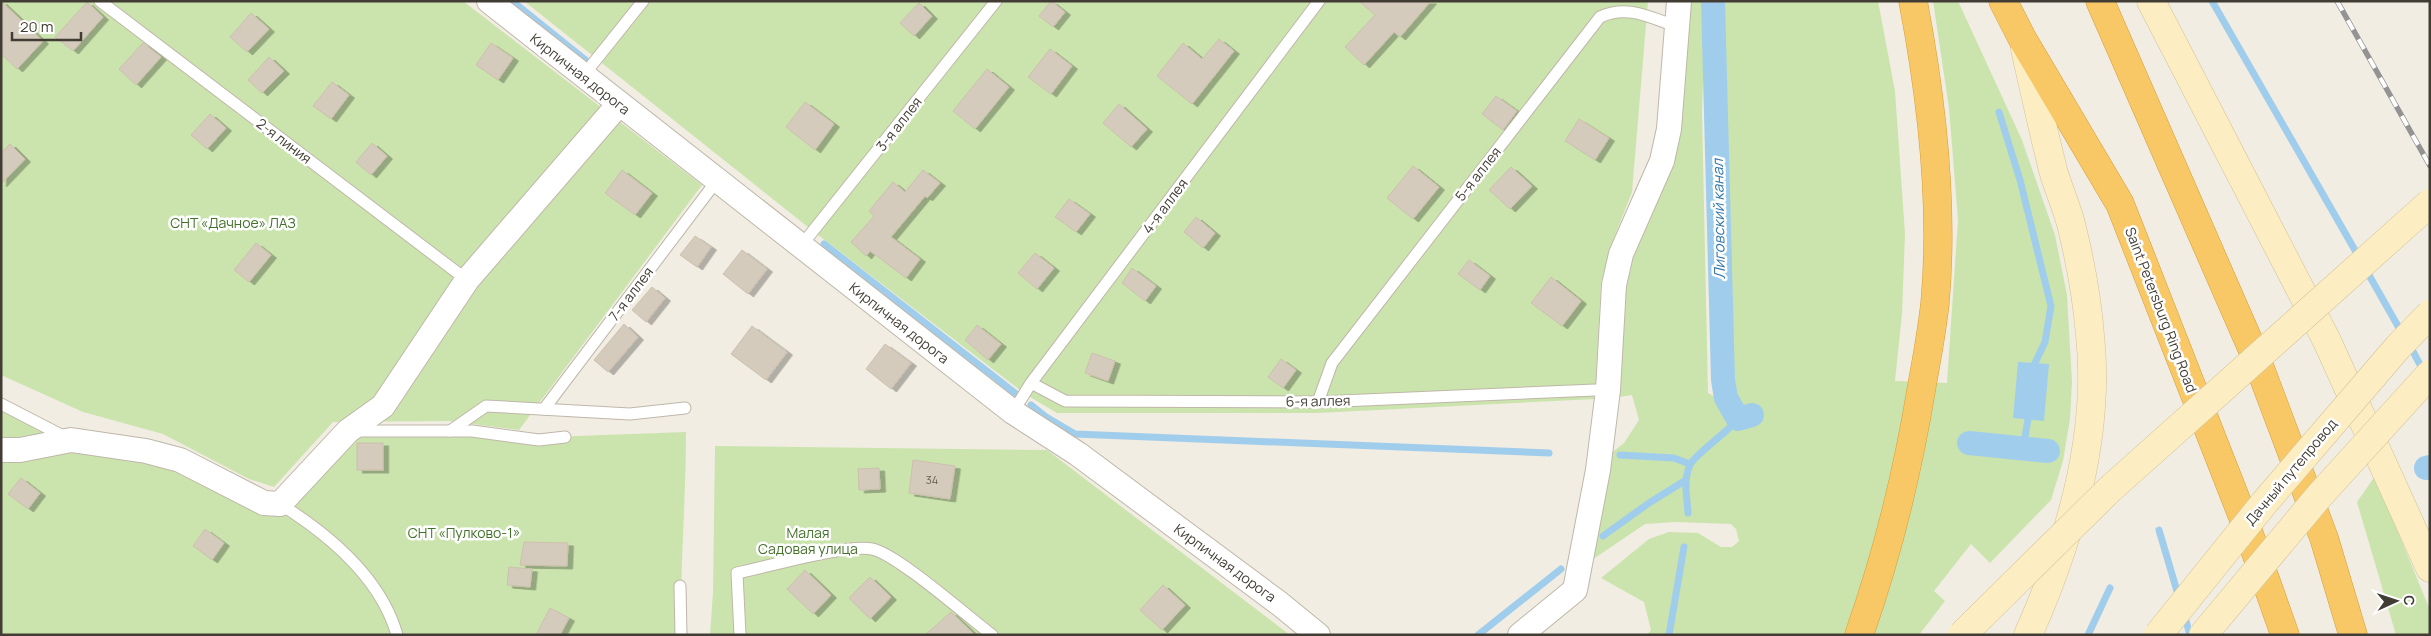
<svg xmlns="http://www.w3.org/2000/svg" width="2431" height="636" font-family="Manrope,sans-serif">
<defs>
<filter id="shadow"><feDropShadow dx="5.5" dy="3" stdDeviation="0" flood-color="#0004"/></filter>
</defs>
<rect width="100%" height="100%" fill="#f1ede3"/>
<g fill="#cbe4ad">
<path d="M1,1H463L702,185L519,430L449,421L333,422L274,487L249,479L163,434L83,412L1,375Z"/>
<path d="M524,1H1648L1632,192L1610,248L1601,283L1595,399L1318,413H1057L1025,394L813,231Z"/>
<path d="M1685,1H1702L1705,27L1702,112L1708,393L1728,403L1721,1H1878L1895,91L1905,234L1902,314L1895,381L1947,383L1958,220L1949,108L1933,1H1958L2022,140L2055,235L2067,295L2072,382L2070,419L2063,461L2051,500L1990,563L1971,544L1934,591L1945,601L1919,635H1647L1651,630L1644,602L1601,578L1649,539L1669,532L1698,533L1721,547H1732L1739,541L1736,529L1731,524L1675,522L1645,524L1586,564L1610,454L1624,443L1639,420L1632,395L1613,398L1620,286L1647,214Z"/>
<path d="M1,404L71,440L146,451L264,503L348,431L521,438L686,432C686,500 680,567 681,635H1Z"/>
<path d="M715,446L1047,450L1290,635H710L713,592Z"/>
<path d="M2375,476L2430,610V635H2396L2357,502Z"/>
</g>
<path fill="#a1cdec" d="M2018,362L2049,364L2044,421L2013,418Z"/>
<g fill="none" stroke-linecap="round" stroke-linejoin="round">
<g stroke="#a1cdec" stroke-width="7">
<path d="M512,1L588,62"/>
<path d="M2212,1L2360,259"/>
<path d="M1999,112L2020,180L2051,306L2045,342L2035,363"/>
<path d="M824,244L1015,393"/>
<path d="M2365,268L2403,335"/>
<path d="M2409,344L2424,372"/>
<path d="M1031,405L1046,417L1075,434L1549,453"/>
<path d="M2023,449L2028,419"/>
<path d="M1620,455L1674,458L1690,464"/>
<path d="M1688,513C1687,497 1683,480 1690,465C1694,455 1728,432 1738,419"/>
<path d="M2159,530L2179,598"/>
<path d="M1603,536L1649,503L1686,480"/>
<path d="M2184,614L2190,635"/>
<path d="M1478,635L1561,569"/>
<path d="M1669,635L1684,547"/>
<path d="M2088,635L2110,588"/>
</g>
<g stroke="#a1cdec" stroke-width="24">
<path d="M1713,1L1723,380L1726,398L1738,419L1752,415"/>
<path d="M1969,443L2048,451"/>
<path d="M2426,468L2430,467"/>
</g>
</g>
<g fill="#d5cbbc" stroke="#ccc0ad" filter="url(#shadow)">
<path d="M1,1L43,41L17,69L1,54Z"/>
<path d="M1051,1L1065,12L1053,27L1039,16Z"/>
<path d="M1359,1H1431L1400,37L1394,32L1364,65L1345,47L1375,15Z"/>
<path d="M87,2L103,17L73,51L55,37Z"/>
<path d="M919,3L932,16L914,36L900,23Z"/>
<path d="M251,13L269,29L247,52L230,37Z"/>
<path d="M1219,39L1234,51L1192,104L1157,76L1183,43L1202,59Z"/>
<path d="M143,43L161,57L136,85L119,69Z"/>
<path d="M491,43L513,58L498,80L476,65Z"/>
<path d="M1050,49L1072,66L1051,94L1028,77Z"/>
<path d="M269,57L284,71L262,93L248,80Z"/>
<path d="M987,69L1009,87L975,129L953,111Z"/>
<path d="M332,82L349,95L331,119L313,106Z"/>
<path d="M1496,96L1517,111L1503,130L1482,114Z"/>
<path d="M805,102L834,124L815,150L786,127Z"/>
<path d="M1119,104L1147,129L1131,147L1103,123Z"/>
<path d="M210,114L226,128L207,149L191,135Z"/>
<path d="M1579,119L1609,138L1595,160L1565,141Z"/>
<path d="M372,143L387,156L371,175L356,162Z"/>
<path d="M10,144L25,159L1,184V153Z"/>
<path d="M1413,166L1439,187L1413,219L1387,198Z"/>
<path d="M1511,167L1532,186L1510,209L1489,190Z"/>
<path d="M622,170L652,193L635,215L605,193Z"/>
<path d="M923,170L940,183L927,198L925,196L891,237L920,259L906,278L870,251L866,256L851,242L874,216L869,211L893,182L905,192Z"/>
<path d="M1069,199L1090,214L1076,232L1055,217Z"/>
<path d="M1196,217L1215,233L1203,248L1184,232Z"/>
<path d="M695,236L711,247L697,267L680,255Z"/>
<path d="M256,243L271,255L249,282L234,270Z"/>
<path d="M742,250L767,269L748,294L723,274Z"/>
<path d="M1035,253L1054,268L1037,289L1018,273Z"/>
<path d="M1469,260L1490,276L1480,290L1458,274Z"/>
<path d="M1132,268L1156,286L1145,301L1122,283Z"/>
<path d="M1551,277L1581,301L1562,326L1531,303Z"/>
<path d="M652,287L665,298L646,322L632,310Z"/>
<path d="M624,324L638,337L608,372L594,360Z"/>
<path d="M977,325L1001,344L988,360L965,340Z"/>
<path d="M752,326L787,352L766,380L731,354Z"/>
<path d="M885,344L911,363L891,389L866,369Z"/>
<path d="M1092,353L1115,361L1108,381L1085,373Z"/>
<path d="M1281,359L1296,370L1283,388L1268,377Z"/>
<rect x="357" y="443" width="26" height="27"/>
<path d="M913,460L955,466L950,499L909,493Z"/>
<path d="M879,468L880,489L859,490L858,469Z"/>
<path d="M21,478L40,493L28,509L8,494Z"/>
<path d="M205,529L224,543L212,560L193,546Z"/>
<path d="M524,542L568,543L567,566L520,565Z"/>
<path d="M509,567L532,569L530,587L507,585Z"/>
<path d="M805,570L831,595L813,614L787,589Z"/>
<path d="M870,577L891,597L870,619L849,598Z"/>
<path d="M1163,585L1185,605L1162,630L1140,610Z"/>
<path d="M550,608L569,618L560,635H536Z"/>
<path d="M951,612L975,635H925Z"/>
</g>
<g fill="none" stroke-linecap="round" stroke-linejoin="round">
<defs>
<g id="lane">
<path d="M100,1L467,280"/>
<path d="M583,76L643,1"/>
<path d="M801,246L996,1"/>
<path d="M1031,383L1065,401L1318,402L1595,390"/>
<path d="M1318,402L1332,363L1600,17C1628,4 1651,18 1678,27"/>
<path d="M1,404L67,438"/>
<path d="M544,409L718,179"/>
<path d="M1013,412L1031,383L1319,1"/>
<path d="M353,431H472L539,440L565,437"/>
<path d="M450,431L486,406L630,414L685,408"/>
<path d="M280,504C328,534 381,578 397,635"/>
<path d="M680,586L681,635"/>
<path d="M740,635L737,573C767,567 845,544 872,549C897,554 967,616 992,635"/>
</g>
<g id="street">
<path d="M489,1L1013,412L1078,454L1280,604L1318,635"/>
<path d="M1,450H20L71,440L146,451L180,460L264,503L280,504L348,431L383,406L467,280L619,104"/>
<path d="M1520,635L1575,590L1598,470L1608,390L1614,285L1621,254L1662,161L1669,129L1679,1"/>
</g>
<g id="secondary">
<path d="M2151,1L2327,341L2430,568"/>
<path d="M2025,49C2034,89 2043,130 2053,170C2058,188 2066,205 2071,224C2080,260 2087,298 2090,335C2101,437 2069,543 2028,635"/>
</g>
<g id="highway">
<path d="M2003,1L2023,40L2120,204L2246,525L2285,635"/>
<path d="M2100,1L2257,360L2324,538L2353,635"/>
<path d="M1859,635C1888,553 1908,471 1922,385C1927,358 1932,330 1935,303C1944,203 1932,100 1913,1"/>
</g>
</defs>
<use href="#lane" stroke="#bfb7a9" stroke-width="13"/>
<use href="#street" stroke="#bfb7a9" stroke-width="26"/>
<use href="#secondary" stroke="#d2c296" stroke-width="29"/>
<use href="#highway" stroke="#d69d38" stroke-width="29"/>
<use href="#lane" stroke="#fff" stroke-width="11"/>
<use href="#street" stroke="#fff" stroke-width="24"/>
<use href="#secondary" stroke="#fceec2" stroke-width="28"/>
<use href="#highway" stroke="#f8c867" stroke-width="28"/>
<defs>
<path id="rail" d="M2337,1L2430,166"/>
</defs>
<use href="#rail" stroke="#939393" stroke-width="5.5"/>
<use href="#rail" stroke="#fff" stroke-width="4" stroke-dasharray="11" stroke-linecap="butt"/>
<defs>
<g id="secondary-bridge">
<path d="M1962,635L2109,490L2430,203"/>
<path d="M2158,635L2265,502L2398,347L2430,314"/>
<path d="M2203,635L2320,495L2430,374"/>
</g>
</defs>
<use href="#secondary-bridge" stroke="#d2c296" stroke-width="29" stroke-linecap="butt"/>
<use href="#secondary-bridge" stroke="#fceec2" stroke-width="28"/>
</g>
<g text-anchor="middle" stroke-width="5" stroke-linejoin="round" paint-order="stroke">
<g font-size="11" fill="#676056">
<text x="932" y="484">34</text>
</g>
<g font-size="14" fill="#423d34" stroke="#fff">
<text transform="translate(580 74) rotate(38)" y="5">Кирпичная дорога</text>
<text transform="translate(899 124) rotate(-52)" y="5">3-я аллея</text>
<text transform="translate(284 141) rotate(37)" y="5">2-я линия</text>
<text transform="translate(1478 174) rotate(-52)" y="5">5-я аллея</text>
<text transform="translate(1165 206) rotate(-53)" y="5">4-я аллея</text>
<text transform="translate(631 294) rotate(-53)" y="5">7-я аллея</text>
<text transform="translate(2161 310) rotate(69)" y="5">Saint Petersburg Ring Road</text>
<text transform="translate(899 323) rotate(38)" y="5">Кирпичная дорога</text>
<text transform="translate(1318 401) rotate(-1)" y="5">6-я аллея</text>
<text transform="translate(2291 472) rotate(-50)" y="5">Дачный путепровод</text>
<text transform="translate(1225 563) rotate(36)" y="5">Кирпичная дорога</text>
</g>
<g font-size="14" fill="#44712a" stroke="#fff">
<text x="233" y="228">СНТ «Дачное» ЛАЗ</text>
<text x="464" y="538">СНТ «Пулково-1»</text>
<text x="808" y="538">Малая<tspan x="808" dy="16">Садовая улица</tspan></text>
</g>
<g font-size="15" font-style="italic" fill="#3276a9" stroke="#fff">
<text transform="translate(1719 219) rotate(-91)" y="5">Лиговский канал</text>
</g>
</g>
<rect width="2431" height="636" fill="none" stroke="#423d34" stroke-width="5"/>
<g transform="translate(2396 601) rotate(87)" stroke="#ffffff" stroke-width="4" paint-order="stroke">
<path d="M0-4L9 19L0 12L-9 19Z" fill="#423d34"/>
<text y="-8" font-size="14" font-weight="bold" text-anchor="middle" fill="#423d34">С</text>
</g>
<path d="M12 32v8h69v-8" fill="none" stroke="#423d34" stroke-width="2.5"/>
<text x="20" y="32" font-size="15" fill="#423d34" stroke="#ffffff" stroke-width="4" paint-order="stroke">20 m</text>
</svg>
